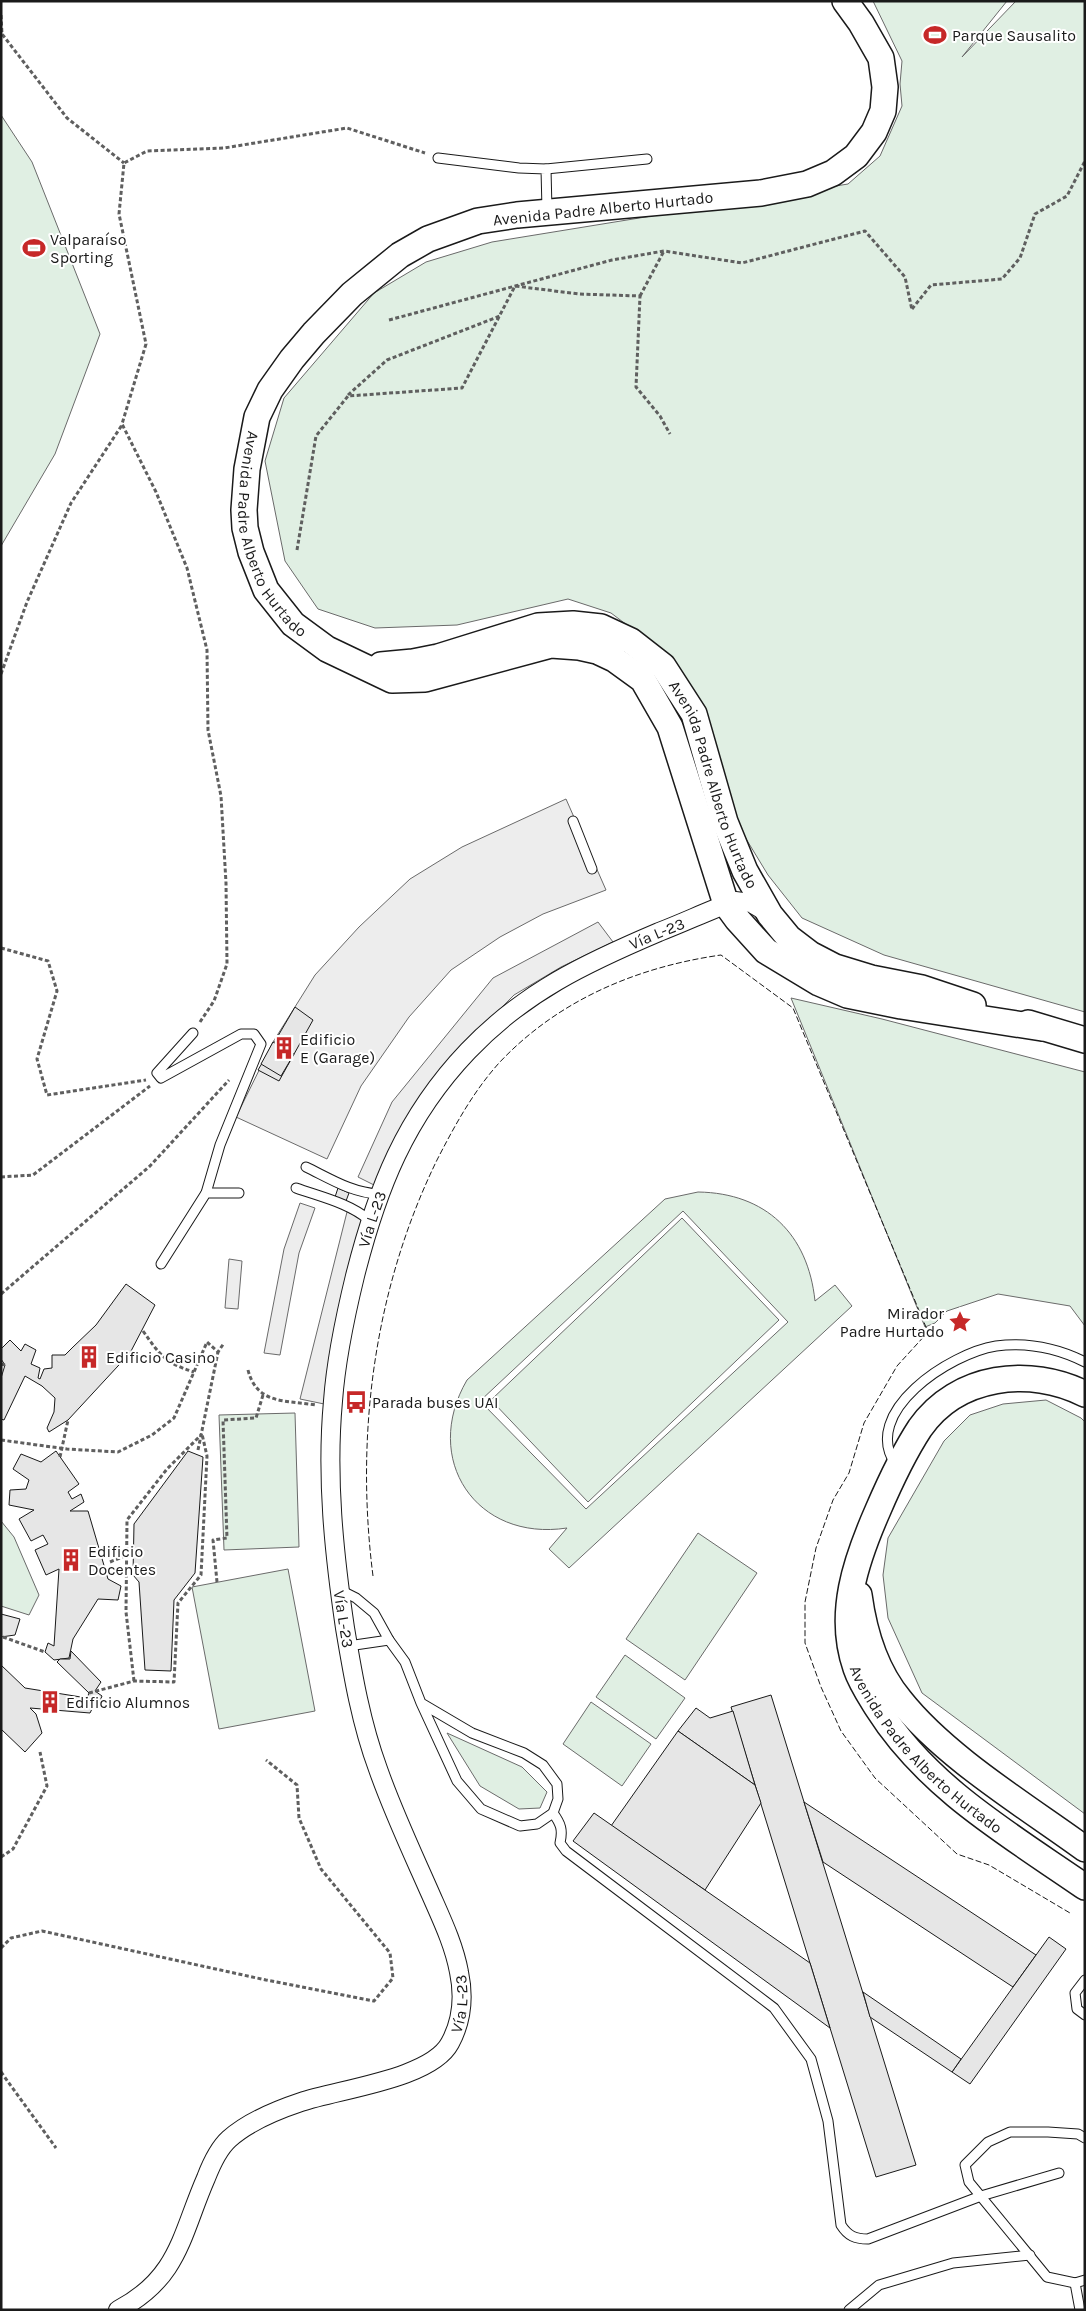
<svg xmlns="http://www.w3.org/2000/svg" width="1086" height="2311" font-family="Karla,sans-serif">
<rect width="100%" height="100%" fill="#fff"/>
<g fill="#e0efe3" stroke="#6a6a6a" fill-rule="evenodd">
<path d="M873,1H1007L962,57L1016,1H1085V1012L884,955L802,918L768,875L734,819L663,652L611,613L568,599L457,625L375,628L318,609L285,561L265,461L284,398L374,293L426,262L492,242L848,184L880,156L902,106L900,84L902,61Z"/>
<path d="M1,115L32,162L100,334L55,454L1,546Z"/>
<path d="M791,998L882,1019L1085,1072V1326L1070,1306L998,1294L947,1311L935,1323L925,1327Z"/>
<path d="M698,1192C766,1193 808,1234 815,1301L835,1285L852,1306L569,1568L549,1549L567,1528C476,1542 421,1459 467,1380L665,1199ZM683,1211L788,1322L586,1509L480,1401Z"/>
<path d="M682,1218L779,1320L588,1502L491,1400Z"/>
<path d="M1046,1400L1081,1418L1085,1422V1814L922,1693L888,1618L883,1575L888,1538L944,1441L970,1415L1003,1404Z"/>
<path d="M295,1413L299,1547L224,1550L219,1415Z"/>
<path d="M1,1521L14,1537L39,1595L29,1615L1,1606Z"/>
<path d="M698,1533L757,1573L685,1680L626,1639Z"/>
<path d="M288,1569L315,1711L219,1729L192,1587Z"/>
<path d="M625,1655L685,1698L656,1739L596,1697Z"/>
<path d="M591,1702L651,1744L622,1786L563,1744Z"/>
<path d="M447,1733L522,1767L547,1792L540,1808L519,1809L480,1786Z"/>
</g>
<g fill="#ededed" stroke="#6a6a6a">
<path d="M566,799L606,890L543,914L500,937L451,970L409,1017L361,1086L327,1159L236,1117L273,1042L315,975L359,927L410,879L462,847Z"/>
<path d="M598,922L613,942L561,967L514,995L467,1042L378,1187L358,1177L392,1102L493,978Z"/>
<path d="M300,1203L315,1208L299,1253L280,1355L264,1353L284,1249Z"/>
<path d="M347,1212L370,1221L329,1405L300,1399Z"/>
<path d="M229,1259L242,1261L238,1309L225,1308Z"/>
</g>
<g fill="#e6e6e6" stroke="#1a1a1a">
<path d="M295,1007L313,1020L279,1081L258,1070Z"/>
<path d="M273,1042L294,1054L281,1076L261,1064Z"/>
<path d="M338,1188L349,1193L346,1201L335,1197Z"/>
<path d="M126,1284L155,1305L130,1353L68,1420L49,1432L47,1428L54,1412L55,1398L42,1386L25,1376L4,1420L1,1419V1378L5,1365L1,1359V1349L10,1340L21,1351L25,1344L36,1350L31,1364L40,1368L38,1378L40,1379L44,1369L52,1368V1355H65L73,1347L96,1325Z"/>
<path d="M56,1451L79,1484L68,1492L72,1499L81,1494L84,1502L70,1511H88L108,1579L121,1586L118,1600L98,1599L73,1639L69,1658L54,1660L45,1652L48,1643L54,1646L59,1569L46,1575L35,1550L48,1544L43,1535L31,1541L19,1519L34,1510L9,1505L10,1490L26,1489L29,1480L13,1469L21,1454L41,1462Z"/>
<path d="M188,1451L203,1457L195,1573L174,1600L171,1671L145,1670L139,1582L133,1575L134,1524Z"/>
<path d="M1,1614L20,1619L15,1635L1,1637Z"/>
<path d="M71,1651L101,1682L95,1691L102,1696L98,1706L93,1707L90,1713L30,1708L36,1714L42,1733L25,1752L1,1729V1665L25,1688L87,1698L89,1693L57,1662L60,1659H70Z"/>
<path d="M771,1695L916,2165L876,2177L731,1707Z"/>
<path d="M696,1708L710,1718L733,1711L755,1785L678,1731Z"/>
<path d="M678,1731L755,1785L761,1803L705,1890L611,1826Z"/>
<path d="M804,1802L1036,1955L1013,1987L823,1862Z"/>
<path d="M594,1813L810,1963L830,2028L573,1841Z"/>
<path d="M1049,1937L1066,1949L970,2084L952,2072Z"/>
<path d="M863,1992L961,2059L952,2072L870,2017Z"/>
</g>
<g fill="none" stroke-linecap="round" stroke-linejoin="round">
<defs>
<g id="lane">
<path d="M438,158L519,168L546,169L547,210"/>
<path d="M546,169L647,159"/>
<path d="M573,821L592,869"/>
<path d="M193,1033L157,1073L161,1078L241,1034H254L261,1044L220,1145L206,1193"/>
<path d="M306,1167C329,1178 352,1193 379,1194"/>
<path d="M296,1188C321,1197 349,1203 369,1220"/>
<path d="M161,1264L206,1193H239"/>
<path d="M896,1465C859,1412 951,1353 996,1346C1027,1342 1057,1348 1085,1362"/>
<path d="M340,1590L356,1598L374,1613L389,1640L405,1662L421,1703L457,1781L481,1809L520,1826L537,1824L553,1813L558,1799L557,1784L543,1765L524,1753L472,1733L421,1703"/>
<path d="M348,1646L389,1640"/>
<path d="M553,1813C561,1824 563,1830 560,1843L566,1851L774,2008L811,2059L828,2121L841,2225C848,2236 855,2239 868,2239L981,2196L1059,2173"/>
<path d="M1085,1980L1075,1993L1077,2009L1085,2015"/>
<path d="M1085,2138L1078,2134L1048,2132H1010L988,2142L965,2165L969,2182L1047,2277L1075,2283L1085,2280"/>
<path d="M1075,2283L1080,2310"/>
<path d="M849,2310L879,2285L953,2263L1030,2255"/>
</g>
<g id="street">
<path id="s1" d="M118,2310C179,2278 181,2235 206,2178C211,2165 218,2149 229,2139C248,2122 277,2110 301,2102C339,2089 431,2079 450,2043C462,2021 464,1996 459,1972C454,1945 442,1920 431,1895C413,1854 393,1812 378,1769C361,1723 353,1676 345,1628C334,1553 326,1477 333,1401C336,1359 345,1317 355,1276C377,1189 405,1117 468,1051C524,992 586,963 659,932C685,922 710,910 735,901L751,903L768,913"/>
</g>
<g id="secondary">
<path id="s2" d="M845,1L861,23L881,58L885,87L883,111L874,132L856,156L833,173L807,184L761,193L517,215L478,221L428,239L400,255L352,294L314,333L292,359L270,390L257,417L247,469L244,510L245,528L251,552L266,590L293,624L327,649L392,680L425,679L551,645L579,647L597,651L614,659L643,680L670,727L726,904L737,919L766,951L819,983L847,995L901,1006L1042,1028"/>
<path id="s3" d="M381,665L413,662L438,657L538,626L573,624L601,627L631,641L663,666L694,714L725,822L745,871L770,915L789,938L810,954L835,967L871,978L922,988L973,1005"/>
<path d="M1028,1023L1085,1040"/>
<path id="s4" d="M1085,1394C1030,1366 957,1375 920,1428C903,1454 890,1482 878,1510C856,1560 837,1614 856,1668C861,1683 870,1696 878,1709C928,1788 1010,1835 1085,1887"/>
<path d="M859,1595C864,1632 876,1671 900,1700C945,1757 1026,1806 1085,1849"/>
</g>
</defs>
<use href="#lane" stroke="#1a1a1a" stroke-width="11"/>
<use href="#street" stroke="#1a1a1a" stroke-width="20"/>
<use href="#secondary" stroke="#1a1a1a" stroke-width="28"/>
<g stroke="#5f5f5f" stroke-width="3" stroke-dasharray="4 2.5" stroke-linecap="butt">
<path d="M1,15L2,34L67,118L124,163"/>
<path d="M640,296L664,251"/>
<path d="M912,309L931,285L1002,279L1020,258L1035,214L1067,196L1085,161"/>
<path d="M389,320L612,260L664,251L742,263L865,231L905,277L912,310"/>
<path d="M348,395L387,360L500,316"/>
<path d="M297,550L316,436L348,396L462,388L515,286L579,294L640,296L636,387L660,416L670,434"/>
<path d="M1,674L27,602L71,503L122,425"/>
<path d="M1,948L48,961L57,991L37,1059L47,1095L146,1080"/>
<path d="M200,1022L214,1001L227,964L226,883L221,796L208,730L207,650L187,568L156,492L122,424L146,344L119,214L124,163L147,151L224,148L347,128L425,153"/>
<path d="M1,1177L33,1175L150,1086"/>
<path d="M1,1294L150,1166L229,1080"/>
<path d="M143,1331C160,1355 165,1363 194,1372"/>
<path d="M1,1364L5,1365"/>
<path d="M248,1370C257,1405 286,1400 316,1405"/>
<path d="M1,1440L67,1449L118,1452L152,1435L174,1418L207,1342L218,1352L224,1343"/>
<path d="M198,1450L218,1352"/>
<path d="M110,1562L127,1555"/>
<path d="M217,1582L213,1540L227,1538L223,1420L256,1418L263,1395"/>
<path d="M3,1637L45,1652"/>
<path d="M134,1681L126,1612L127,1520L167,1469L202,1434"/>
<path d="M89,1693L134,1681L174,1682L178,1603L201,1575L207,1456L202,1434"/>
<path d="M1,1857L13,1849L47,1786L40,1752"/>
<path d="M1,1948L11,1938L42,1931L266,1980L374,2001L393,1978L390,1953L321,1869L299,1818L297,1785L266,1760"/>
<path d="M1,2072L56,2148"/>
</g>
<use href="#lane" stroke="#fff" stroke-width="9"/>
<use href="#street" stroke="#fff" stroke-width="18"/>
<use href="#secondary" stroke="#fff" stroke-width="25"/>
<path stroke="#5f5f5f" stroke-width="3" stroke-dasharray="4 2.5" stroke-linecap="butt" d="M60,1457L68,1420"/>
<path stroke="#1a1a1a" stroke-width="1" stroke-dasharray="6 2.5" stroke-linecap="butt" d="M373,1576C355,1435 374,1289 437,1160C455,1125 473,1092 499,1063C558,1000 637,967 721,955L793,1008L928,1332L897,1366L864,1423L849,1473L833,1500L816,1548L805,1602V1643L821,1687L841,1731L875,1778L957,1854L989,1865L1070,1913"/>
</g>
<defs>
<symbol id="stadium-bare" viewBox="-9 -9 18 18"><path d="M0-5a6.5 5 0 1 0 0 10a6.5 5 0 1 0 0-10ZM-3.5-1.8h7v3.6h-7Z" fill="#c62828" stroke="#fff" stroke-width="2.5" paint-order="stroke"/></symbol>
<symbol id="building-bare" viewBox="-9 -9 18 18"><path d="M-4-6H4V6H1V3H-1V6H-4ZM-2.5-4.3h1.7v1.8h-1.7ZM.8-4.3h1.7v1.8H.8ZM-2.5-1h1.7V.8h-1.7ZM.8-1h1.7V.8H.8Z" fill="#c62828" stroke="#fff" stroke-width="2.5" paint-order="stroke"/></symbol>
<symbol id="sight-bare" viewBox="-9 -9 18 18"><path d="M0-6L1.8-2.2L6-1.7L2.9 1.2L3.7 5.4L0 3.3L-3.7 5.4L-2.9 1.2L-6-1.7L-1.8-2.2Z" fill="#c62828" stroke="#fff" stroke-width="2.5" paint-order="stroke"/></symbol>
<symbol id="bus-bare" viewBox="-9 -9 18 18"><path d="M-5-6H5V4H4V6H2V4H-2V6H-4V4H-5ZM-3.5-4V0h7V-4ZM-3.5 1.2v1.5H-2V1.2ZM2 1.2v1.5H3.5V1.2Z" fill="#c62828" stroke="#fff" stroke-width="2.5" paint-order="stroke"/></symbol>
</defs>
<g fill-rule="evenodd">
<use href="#stadium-bare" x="919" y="19" width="32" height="32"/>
<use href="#stadium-bare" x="18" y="232" width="32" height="32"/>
<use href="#building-bare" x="268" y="1032" width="32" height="32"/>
<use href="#sight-bare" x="944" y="1306" width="32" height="32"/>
<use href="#building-bare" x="73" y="1341" width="32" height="32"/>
<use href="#bus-bare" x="340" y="1386" width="32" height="32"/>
<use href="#building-bare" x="55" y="1544" width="32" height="32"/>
<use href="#building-bare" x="34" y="1686" width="32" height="32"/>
</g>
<g text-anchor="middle" stroke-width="4" stroke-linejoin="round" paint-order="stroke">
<g font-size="16" fill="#1a1a1a" stroke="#fff" text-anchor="start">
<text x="952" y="41">Parque Sausalito</text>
<text x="50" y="245">Valparaíso<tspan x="50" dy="18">Sporting</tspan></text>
<text x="300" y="1045">Edificio<tspan x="300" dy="18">E (Garage)</tspan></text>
<text x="944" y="1319" text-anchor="end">Mirador<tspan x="944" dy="18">Padre Hurtado</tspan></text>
<text x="106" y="1363">Edificio Casino</text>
<text x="372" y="1408">Parada buses UAI</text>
<text x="88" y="1557">Edificio<tspan x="88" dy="18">Docentes</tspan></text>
<text x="66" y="1708">Edificio Alumnos</text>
</g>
<g font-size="16" fill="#1a1a1a" stroke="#fff">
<text transform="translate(603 208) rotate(-6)" y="6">Avenida Padre Alberto Hurtado</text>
<text dy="6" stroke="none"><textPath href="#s2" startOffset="991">Avenida Padre Alberto Hurtado</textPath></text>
<text dy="6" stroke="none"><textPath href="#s3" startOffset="429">Avenida Padre Alberto Hurtado</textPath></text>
<text dy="6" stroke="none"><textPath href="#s1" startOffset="1725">Vía L-23</textPath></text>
<text dy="6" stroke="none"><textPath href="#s1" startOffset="1305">Vía L-23</textPath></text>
<text transform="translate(344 1619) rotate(81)" y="6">Vía L-23</text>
<text dy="6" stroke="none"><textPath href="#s4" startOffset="548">Avenida Padre Alberto Hurtado</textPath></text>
<text dy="6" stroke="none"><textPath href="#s1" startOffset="495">Vía L-23</textPath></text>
</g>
</g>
<rect width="1086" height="2311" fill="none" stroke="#1a1a1a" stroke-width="5"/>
</svg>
